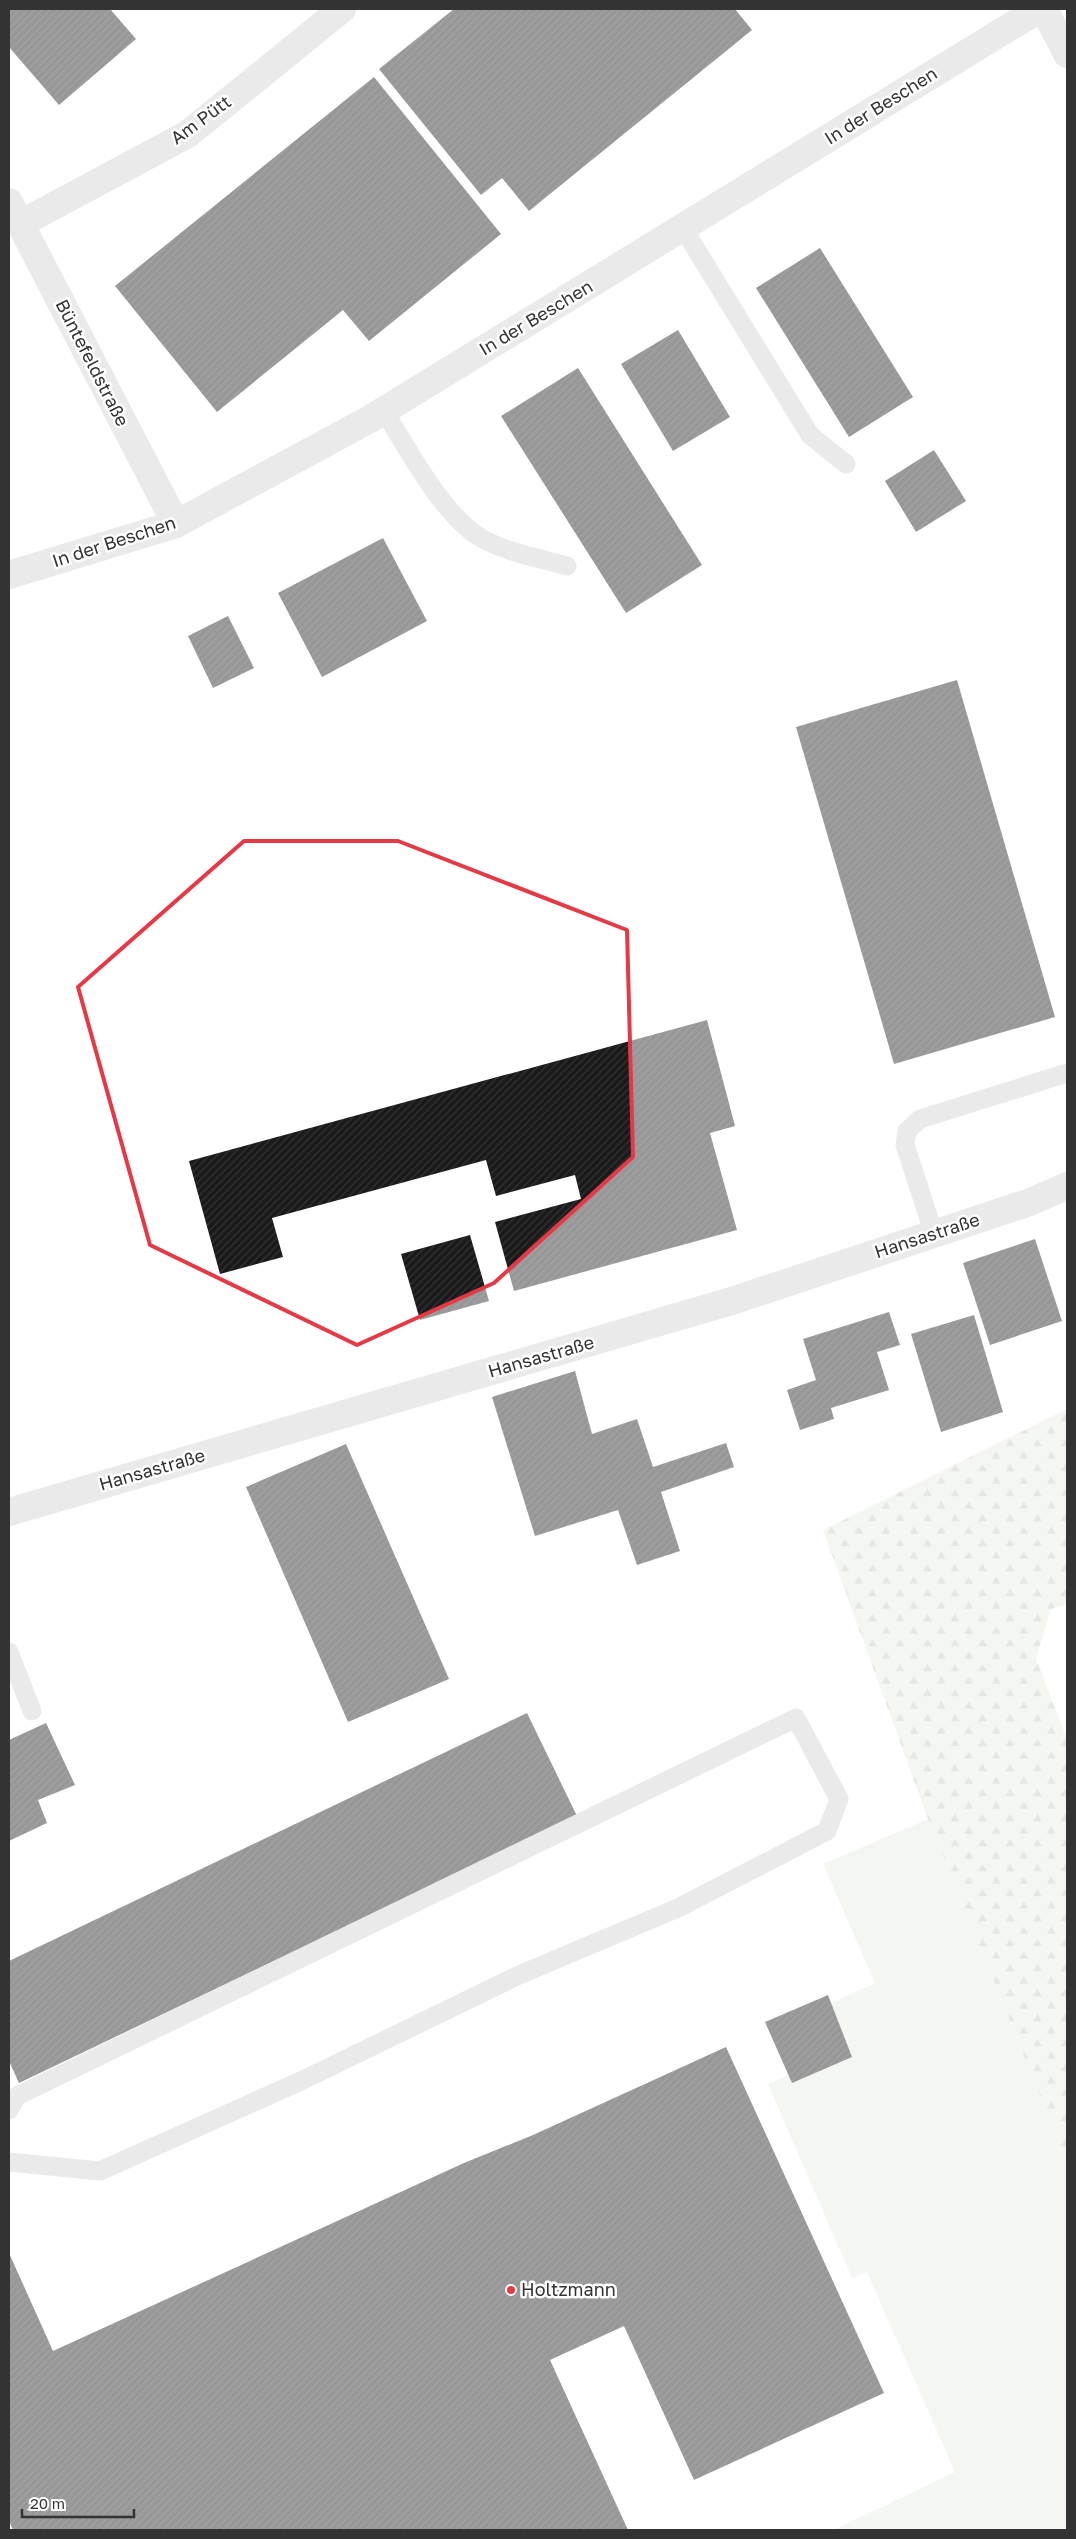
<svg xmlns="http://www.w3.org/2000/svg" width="1076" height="2539" font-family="'Golos Text',sans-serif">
<defs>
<pattern id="forest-firs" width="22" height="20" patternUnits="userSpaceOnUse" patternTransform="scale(1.25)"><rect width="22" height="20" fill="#e6ecdf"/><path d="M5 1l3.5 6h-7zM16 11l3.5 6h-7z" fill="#c6cbc0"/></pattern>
<pattern id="building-hatch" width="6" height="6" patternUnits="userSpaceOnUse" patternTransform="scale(1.25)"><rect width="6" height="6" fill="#1a1a1a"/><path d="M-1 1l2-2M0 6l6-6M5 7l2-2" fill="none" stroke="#333"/></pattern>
</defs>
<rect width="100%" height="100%" fill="#fff"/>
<path fill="#e6ecdf" d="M928,1819L1067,2162V2530H834L955,2472L867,2272L852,2278L768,2084L846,2049L827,2005L875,1983L823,1864Z"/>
<path fill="url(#forest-firs)" d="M1067,1409V1604L1051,1609L1036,1659L1067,1739V2162L928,1819L823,1530Z"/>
<g fill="url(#building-hatch)">
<path d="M9,9H110L136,39L59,105L9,47Z"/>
<path d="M454,9H735L752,30L529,211L502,178L481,195L379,69Z"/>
<path d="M374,77L501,234L369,341L343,310L217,412L115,286Z"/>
<path d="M820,248L913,397L849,437L756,288Z"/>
<path d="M678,330L730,417L673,451L621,364Z"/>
<path d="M578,368L702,565L626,613L501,416Z"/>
<path d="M934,450L966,501L916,532L885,481Z"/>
<path d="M383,538L427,621L322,677L278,593Z"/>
<path d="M228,616L254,668L213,688L188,636Z"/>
<path d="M957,680L1055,1017L894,1064L796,727Z"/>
<path d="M707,1020L735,1126L710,1133L737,1230L514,1291L495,1222L581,1199L575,1175L496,1196L486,1160L272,1218L283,1257L220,1274L189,1161Z"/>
<path d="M470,1235L489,1301L420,1320L401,1254Z"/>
<path d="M1035,1239L1062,1321L990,1345L963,1263Z"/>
<path d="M889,1312L900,1345L877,1352L889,1390L831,1408L834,1419L800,1430L787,1390L816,1380L803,1339Z"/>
<path d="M974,1315L1003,1412L941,1432L911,1334Z"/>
<path d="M575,1371L592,1434L637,1419L653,1467L726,1443L734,1467L661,1492L680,1551L637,1565L618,1510L535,1536L492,1397Z"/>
<path d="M346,1444L449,1679L348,1722L246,1487Z"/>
<path d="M527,1713L577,1816L19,2083L9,2061V1961Z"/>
<path d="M46,1723L75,1785L38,1800L47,1823L9,1841V1740Z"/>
<path d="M828,1995L852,2057L792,2083L765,2022Z"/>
<path d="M726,2047L884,2393L694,2480L624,2326L550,2360L628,2530H13L9,2521V2253L53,2351L464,2163L533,2135Z"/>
</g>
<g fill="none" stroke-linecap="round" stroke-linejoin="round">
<g stroke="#d0d0d0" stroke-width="19">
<path d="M683,228L810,435L846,464"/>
<path d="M384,411C408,449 444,518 483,539C508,553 540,558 567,566"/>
<path d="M934,1234L905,1145L907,1131L920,1119L1067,1073"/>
<path d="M9,1652L32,1711"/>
<path d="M9,2110L17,2096L796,1718L839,1799L827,1831L678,1908L519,1975L303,2080L100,2171L9,2162"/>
</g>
<g stroke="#d0d0d0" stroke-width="28">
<path d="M1044,9L1067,54"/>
<path d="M9,202L176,524"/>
<path d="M20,224L188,134L342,9"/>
<path d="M9,575L176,524L370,419L1039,9"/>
<path d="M9,1512L735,1300L1030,1202L1067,1186"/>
</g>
</g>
<path d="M0 0H1076V2539H0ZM244,841H398L627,930L633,1157L494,1283L357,1345L150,1245L78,987Z" fill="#fff" fill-opacity=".55" fill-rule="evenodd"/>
<path fill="none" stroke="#e63946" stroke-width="4" stroke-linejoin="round" d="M244,841H398L627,930L633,1157L494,1283L357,1345L150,1245L78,987Z"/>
<circle fill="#e63946" stroke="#fff" stroke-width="2" cx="511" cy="2290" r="5"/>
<g text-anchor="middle" stroke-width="5" stroke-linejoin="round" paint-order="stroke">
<g font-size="18" fill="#333" stroke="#fff">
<text transform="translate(881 106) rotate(-32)" y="6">In der Beschen</text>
<text transform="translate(201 120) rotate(-36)" y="6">Am Pütt</text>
<text transform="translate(536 318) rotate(-31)" y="6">In der Beschen</text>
<text transform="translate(92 363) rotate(63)" y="6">Büntefeldstraße</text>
<text transform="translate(114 542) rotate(-18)" y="6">In der Beschen</text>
<text transform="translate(927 1236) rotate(-18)" y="6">Hansastraße</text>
<text transform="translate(541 1357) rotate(-16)" y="6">Hansastraße</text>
<text transform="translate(152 1470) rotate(-16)" y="6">Hansastraße</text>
</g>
<g font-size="18" fill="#333" stroke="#fff" text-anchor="start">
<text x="521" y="2296">Holtzmann</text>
</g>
</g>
<rect width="1076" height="2539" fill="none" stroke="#333333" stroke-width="20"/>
<path d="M22 2509v8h112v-8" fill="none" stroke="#333333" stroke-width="2.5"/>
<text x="30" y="2509" font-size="15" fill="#333333" stroke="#ffffff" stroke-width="4" paint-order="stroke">20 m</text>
</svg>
